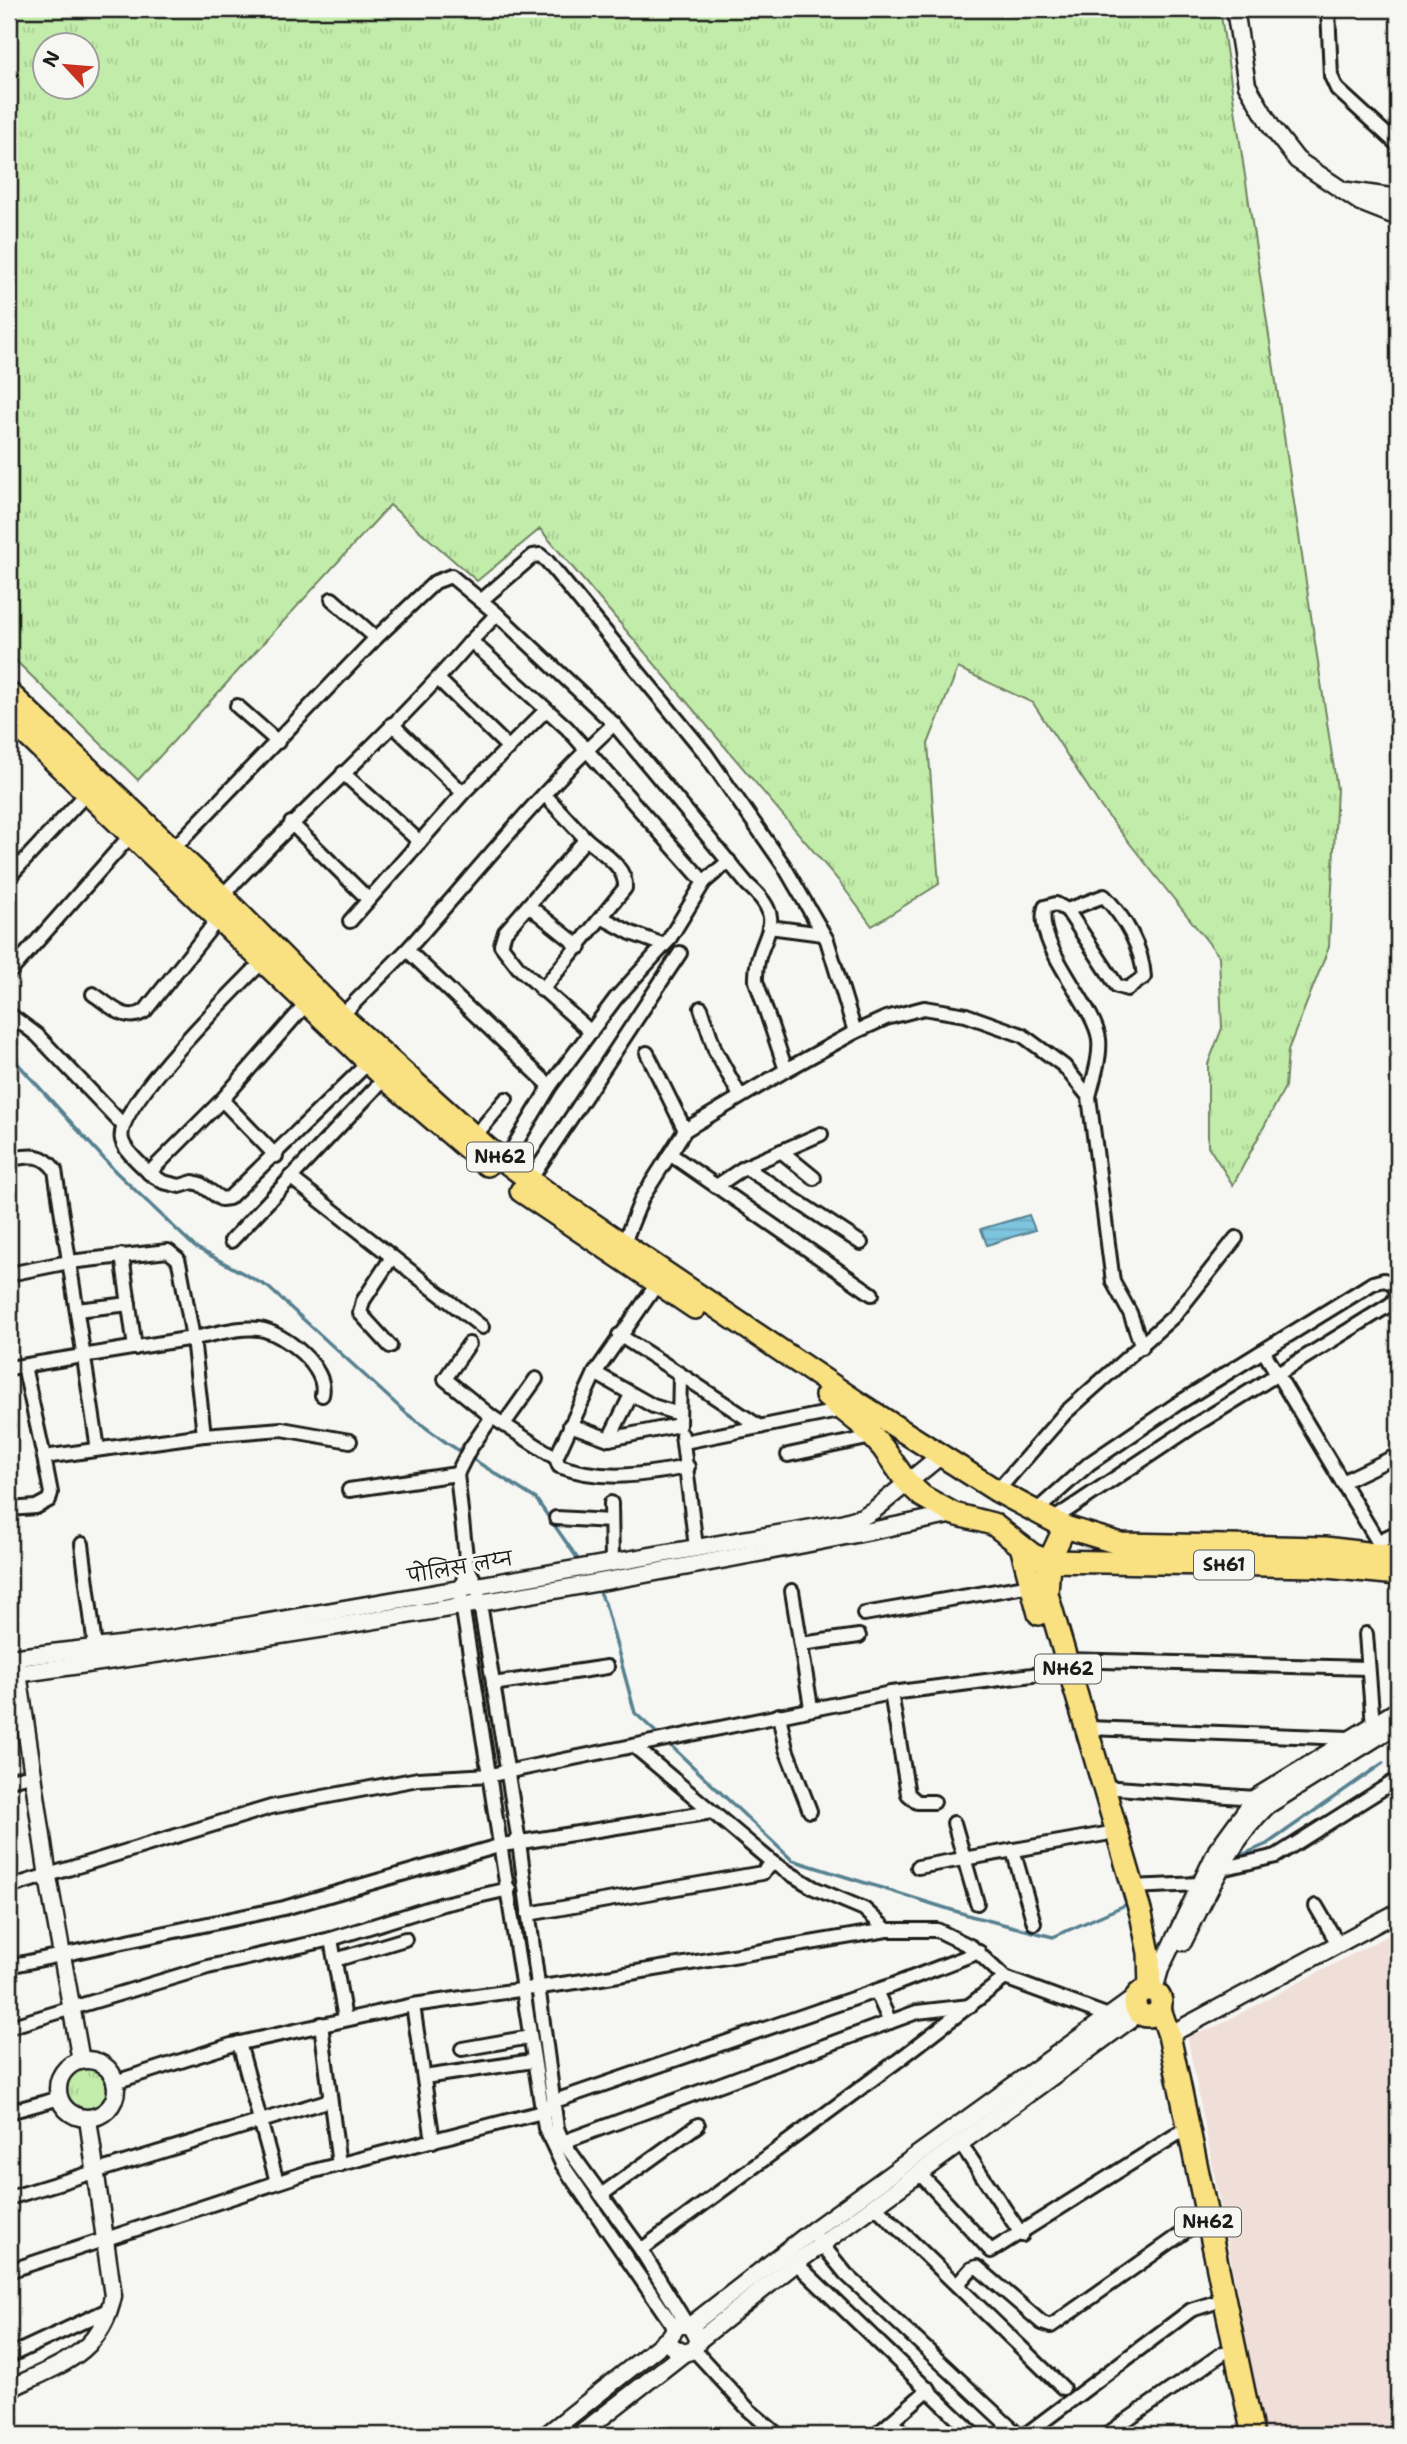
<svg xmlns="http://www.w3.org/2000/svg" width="1407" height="2444" font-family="'Shantell Sans','Playpen Sans Deva',sans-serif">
<defs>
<pattern id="grass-tufts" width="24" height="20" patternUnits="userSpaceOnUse" patternTransform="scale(1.75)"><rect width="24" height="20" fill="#c2eca9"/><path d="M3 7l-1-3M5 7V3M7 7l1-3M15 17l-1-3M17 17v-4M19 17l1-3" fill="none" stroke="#a6ca91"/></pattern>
<pattern id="water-rules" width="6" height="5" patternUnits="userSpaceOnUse" patternTransform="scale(1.75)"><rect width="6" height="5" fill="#7dc4de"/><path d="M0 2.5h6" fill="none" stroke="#6ba8be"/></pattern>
</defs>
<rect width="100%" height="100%" fill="#f6f6f2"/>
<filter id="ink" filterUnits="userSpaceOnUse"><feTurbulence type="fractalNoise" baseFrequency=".0143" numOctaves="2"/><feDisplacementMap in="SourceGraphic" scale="14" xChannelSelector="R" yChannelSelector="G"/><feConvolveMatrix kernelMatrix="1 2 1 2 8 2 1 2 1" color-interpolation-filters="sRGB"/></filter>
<g filter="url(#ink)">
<path fill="#f0dfd8" d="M1398,1930V2435H1265L1187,2035L1211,2029Z"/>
<g fill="url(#grass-tufts)" stroke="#6f8462" stroke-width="2" fill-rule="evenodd">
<path d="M9,9H1220L1337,789L1329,947L1288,1050L1285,1087L1233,1185L1208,1146V1064L1222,1028L1219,956L1101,807L1033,703L958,668L928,744L939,884L872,926L838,880L540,529L477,581L390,505L138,780L9,654ZM46,46H88V88H46Z"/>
<circle cx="87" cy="2088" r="21"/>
</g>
<path fill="url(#water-rules)" stroke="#568190" stroke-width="2" d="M1029,1215L1035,1230L987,1245L981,1229Z"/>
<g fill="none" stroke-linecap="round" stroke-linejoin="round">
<g stroke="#568190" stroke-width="3.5">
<path d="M9,1054L116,1172L195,1247L268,1287L407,1414L447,1443L536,1499L580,1562"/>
<path d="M597,1589L605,1603L635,1713L660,1736"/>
<path d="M668,1743L792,1860L971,1916L1053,1937L1132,1902"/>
<path d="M1235,1858L1267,1844L1383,1763"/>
<path d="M1184,1880L1199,1873"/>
</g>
<defs>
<g id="minor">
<path d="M1328,9L1331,76L1337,89L1398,145"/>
<path d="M332,599L376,638"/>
<path d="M483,599L533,556L540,555L547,561L705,753L784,866L827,940L855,1032"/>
<path d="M471,641L497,614L614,724L748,885C794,925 754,936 756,981L786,1070"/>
<path d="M438,679L509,748"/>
<path d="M237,706L278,742"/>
<path d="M392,724L463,793"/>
<path d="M343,773L420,842"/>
<path d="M545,795L586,839L505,932L501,945L518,967L591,1032"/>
<path d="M291,823L368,899"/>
<path d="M173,849L376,638L435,582L451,576L497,614"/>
<path d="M9,877L86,794"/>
<path d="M704,882L729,861"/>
<path d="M222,896C303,809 394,731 471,641L567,728L704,882L668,941L616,998L550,1086L505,1161"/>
<path d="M529,906L580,947"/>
<path d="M603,918L631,933L664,945"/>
<path d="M350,921L463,793L546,710"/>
<path d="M769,927L823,934"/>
<path d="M407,950C475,874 539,793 614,724"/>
<path d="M9,973L130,836"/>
<path d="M542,990L625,888C627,867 601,852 586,839"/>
<path d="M93,994C110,1005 126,1024 145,1011L218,919"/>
<path d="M701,1008L715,1050L740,1096"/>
<path d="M9,1014L37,1035L122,1124"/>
<path d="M341,1016L407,950L550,1086"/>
<path d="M647,1053L685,1130"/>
<path d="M1089,1097L1113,1282L1130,1313L1142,1347"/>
<path d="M222,1100L307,1003"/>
<path d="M475,1136L506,1099"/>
<path d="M781,1151L814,1178"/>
<path d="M276,1156L222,1100L149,1173L163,1182L180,1186L193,1182L200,1184L221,1199L229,1198L369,1062"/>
<path d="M9,1159C29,1156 42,1152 55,1170L98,1449"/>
<path d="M745,1167L861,1243"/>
<path d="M149,1173C141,1164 125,1152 122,1140C113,1107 237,988 263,961"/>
<path d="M290,1177L482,1327"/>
<path d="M530,1180L680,953"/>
<path d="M718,1185L745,1167L821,1134"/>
<path d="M231,1241L385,1078"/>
<path d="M621,1250L642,1198L670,1154"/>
<path d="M122,1255L135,1348"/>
<path d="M9,1274L69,1262L168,1251L178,1259L180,1267L193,1338C213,1335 239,1326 259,1329C283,1332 329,1368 322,1395"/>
<path d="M657,1284L595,1373L556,1458L492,1417L469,1450L457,1474L467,1566L461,1588L462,1604L545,2128L562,2164L674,2327"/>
<path d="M872,1294L670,1154L685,1130L786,1070L855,1032L886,1018L924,1008L966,1015L1022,1035L1064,1066L1089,1097C1093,1079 1101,1058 1099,1039C1094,1004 1033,944 1045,907L1056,904L1067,910L1117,986L1127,989L1144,977C1142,947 1125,918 1104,896L1067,910"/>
<path d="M77,1310L129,1304"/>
<path d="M469,1344L445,1379L492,1417"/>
<path d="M390,1346L360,1313L363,1301L392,1257"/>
<path d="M1264,1352L1386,1555"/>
<path d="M24,1366L44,1457"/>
<path d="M9,1368L193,1338L204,1435L44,1457L51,1493L49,1500L36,1507L9,1509"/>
<path d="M595,1373L653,1406L679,1414"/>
<path d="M680,1374L760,1427"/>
<path d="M504,1424L536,1379"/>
<path d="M570,1425L609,1439L679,1425L680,1374L619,1335"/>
<path d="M204,1435L282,1429L350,1441"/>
<path d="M682,1435L696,1547"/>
<path d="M609,1439L631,1395"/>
<path d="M684,1442L843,1410"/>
<path d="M788,1455L872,1437"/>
<path d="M556,1458L559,1466C603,1482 643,1475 688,1467"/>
<path d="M1342,1482L1398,1455"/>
<path d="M349,1490L457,1474"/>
<path d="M997,1491L1065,1413L1175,1315L1236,1238"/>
<path d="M611,1503L612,1562"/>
<path d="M1035,1512L1090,1463L1177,1404L1373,1283L1384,1280L1393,1283L1398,1295L1391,1304L1192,1427L1051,1521"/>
<path d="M556,1518L611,1521"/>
<path d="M1379,1541L1398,1532"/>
<path d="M82,1544L95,1647"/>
<path d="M467,1566L477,1585L519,1842L557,2128L563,2142L641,2250L686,2323"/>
<path d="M792,1591L811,1707"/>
<path d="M864,1614L1031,1585"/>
<path d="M1366,1634L1373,1726"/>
<path d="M801,1644L859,1636"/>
<path d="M1065,1660L1368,1668"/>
<path d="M493,1684L607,1667"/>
<path d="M891,1693L908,1794L917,1802H934"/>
<path d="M779,1715L786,1749L810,1811"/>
<path d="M1088,1728L1350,1738"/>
<path d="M9,1780L33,1775"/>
<path d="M1103,1787L1255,1798"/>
<path d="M954,1823L977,1903"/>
<path d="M1013,1850L1034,1923"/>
<path d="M918,1867L1105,1834"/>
<path d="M1221,1869L1276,1856L1398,1779"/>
<path d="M9,1887L271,1807L418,1779L491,1775L891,1693L1056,1672"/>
<path d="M1131,1887L1200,1884"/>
<path d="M1316,1906L1338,1944"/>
<path d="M528,1914L762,1873L773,1863"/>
<path d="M887,1930H937L972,1947L1005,1978L1114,2018"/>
<path d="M331,1939L345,2019"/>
<path d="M335,1960L405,1939"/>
<path d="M9,1966L284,1908L502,1845L712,1812"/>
<path d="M876,1991L890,2022"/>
<path d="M413,2005L433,2141"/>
<path d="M321,2024L339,2165"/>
<path d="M9,2027L208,1967L331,1939L443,1904L509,1889"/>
<path d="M239,2043L277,2182"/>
<path d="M462,2049L530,2037"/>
<path d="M424,2077L533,2061"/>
<path d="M115,2082L231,2045L413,2005L583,1981L887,1930L864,1909L814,1888L773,1863L635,1747"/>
<path d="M552,2102L893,1985L979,1952"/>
<path d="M9,2112L60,2098"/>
<path d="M563,2142L917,2012L970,2006"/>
<path d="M961,2144L1022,2235"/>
<path d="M921,2175L991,2251L1179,2133"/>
<path d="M601,2195L698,2125"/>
<path d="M9,2198L330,2100"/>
<path d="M876,2207L1063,2388"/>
<path d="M816,2237L846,2274L1015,2432"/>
<path d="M641,2250L900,2059L1005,1978"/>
<path d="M796,2263L975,2435"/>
<path d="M9,2271L306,2173L546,2111"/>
<path d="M957,2285L971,2269L977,2267L1042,2323L1051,2326L1197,2223"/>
<path d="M694,2350L749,2410L778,2435"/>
<path d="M9,2356L110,2309"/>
<path d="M892,2423L906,2435"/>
<path d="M876,2435L929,2389"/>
<path d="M1025,2435L1191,2310L1213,2303"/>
<path d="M1106,2435L1223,2353"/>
</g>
<g id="tertiary">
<path d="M1235,9L1247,85L1272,128L1297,160L1360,202L1398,217"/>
<path d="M1348,191L1398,198"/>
<path d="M9,1658L171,1639L841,1523L862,1517L874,1510L940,1456"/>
<path d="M17,1666L48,1877L81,2061"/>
<path d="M9,1675C325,1631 641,1579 954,1514"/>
<path d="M1183,1942C1207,1895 1229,1842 1268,1805L1398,1724"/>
<path d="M1154,1990L1160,1969L1217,1850L1255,1798L1398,1710"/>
<path d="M1169,2035L1398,1912"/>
<circle cx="87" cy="2089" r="29"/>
<path d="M691,2325L812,2231L1136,1997"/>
<path d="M699,2340L796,2263L1139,2013"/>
<path d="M9,2389C58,2365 101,2355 113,2296L88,2119"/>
<path d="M546,2435L669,2338L678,2325H691L699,2340L694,2350L684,2353L671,2346L669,2338"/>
<path d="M579,2435L684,2353"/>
</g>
<g id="primary">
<path d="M1065,1527L1121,1544L1325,1548L1398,1557"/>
<path d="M1049,1561L1317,1566L1398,1574"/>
</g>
<g id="trunk">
<path d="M9,693L222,896L341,1016L487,1148L550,1195L860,1404L997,1491L1065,1527L1049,1561L1047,1594L1141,1914L1149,1953L1150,1989"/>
<path d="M9,718L385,1078L487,1165"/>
<path d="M521,1191L695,1308"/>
<path d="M826,1396L862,1425L883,1448L906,1481L922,1496L954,1514L993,1524L1033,1555L1049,1561"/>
<path d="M1021,1546L1039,1614"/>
<circle cx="1148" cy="2003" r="13"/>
<path d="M1160,2009L1169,2035L1253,2435"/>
</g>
</defs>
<use href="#minor" stroke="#1c1c1c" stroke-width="18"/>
<use href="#tertiary" stroke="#1c1c1c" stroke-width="21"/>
<use href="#primary" stroke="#1c1c1c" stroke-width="26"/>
<use href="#trunk" stroke="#1c1c1c" stroke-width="26"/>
<use href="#minor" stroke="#f6f6f2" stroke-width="12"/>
<use href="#tertiary" stroke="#f6f6f2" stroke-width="16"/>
<use href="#primary" stroke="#f9e181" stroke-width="21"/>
<use href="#trunk" stroke="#f9e181" stroke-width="21"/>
</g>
</g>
<g text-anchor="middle" stroke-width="6" stroke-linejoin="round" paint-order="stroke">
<g fill="#f6f6f2" stroke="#5d5d5c" stroke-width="2">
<rect x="467" y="1142.5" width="66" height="29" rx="5"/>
<rect x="1194" y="1550.5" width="60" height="29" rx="5"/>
<rect x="1035" y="1654.5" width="66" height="29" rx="5"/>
<rect x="1175" y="2207.5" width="66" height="29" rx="5"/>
</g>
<g font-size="18" font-weight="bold" fill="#1c1c1c">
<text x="500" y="1163">NH62</text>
<text x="1224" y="1571">SH61</text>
<text x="1068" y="1675">NH62</text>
<text x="1208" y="2228">NH62</text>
</g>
<g font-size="19" fill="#1c1c1c" stroke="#f6f6f2">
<text transform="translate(460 1567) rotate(-10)" y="7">पोलिस लय्न</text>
</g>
</g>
<rect width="1407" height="2444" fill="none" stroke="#f6f6f2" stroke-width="35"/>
<rect x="18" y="18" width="1372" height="2409" fill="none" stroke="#1c1c1c" stroke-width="2.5" filter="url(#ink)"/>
<g transform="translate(66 66) rotate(296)"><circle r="33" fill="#f6f6f2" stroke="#9f9f9c" stroke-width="2"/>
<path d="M0-5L12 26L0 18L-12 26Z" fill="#c8321e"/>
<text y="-10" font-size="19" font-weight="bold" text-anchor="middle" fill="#1c1c1c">N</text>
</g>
</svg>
